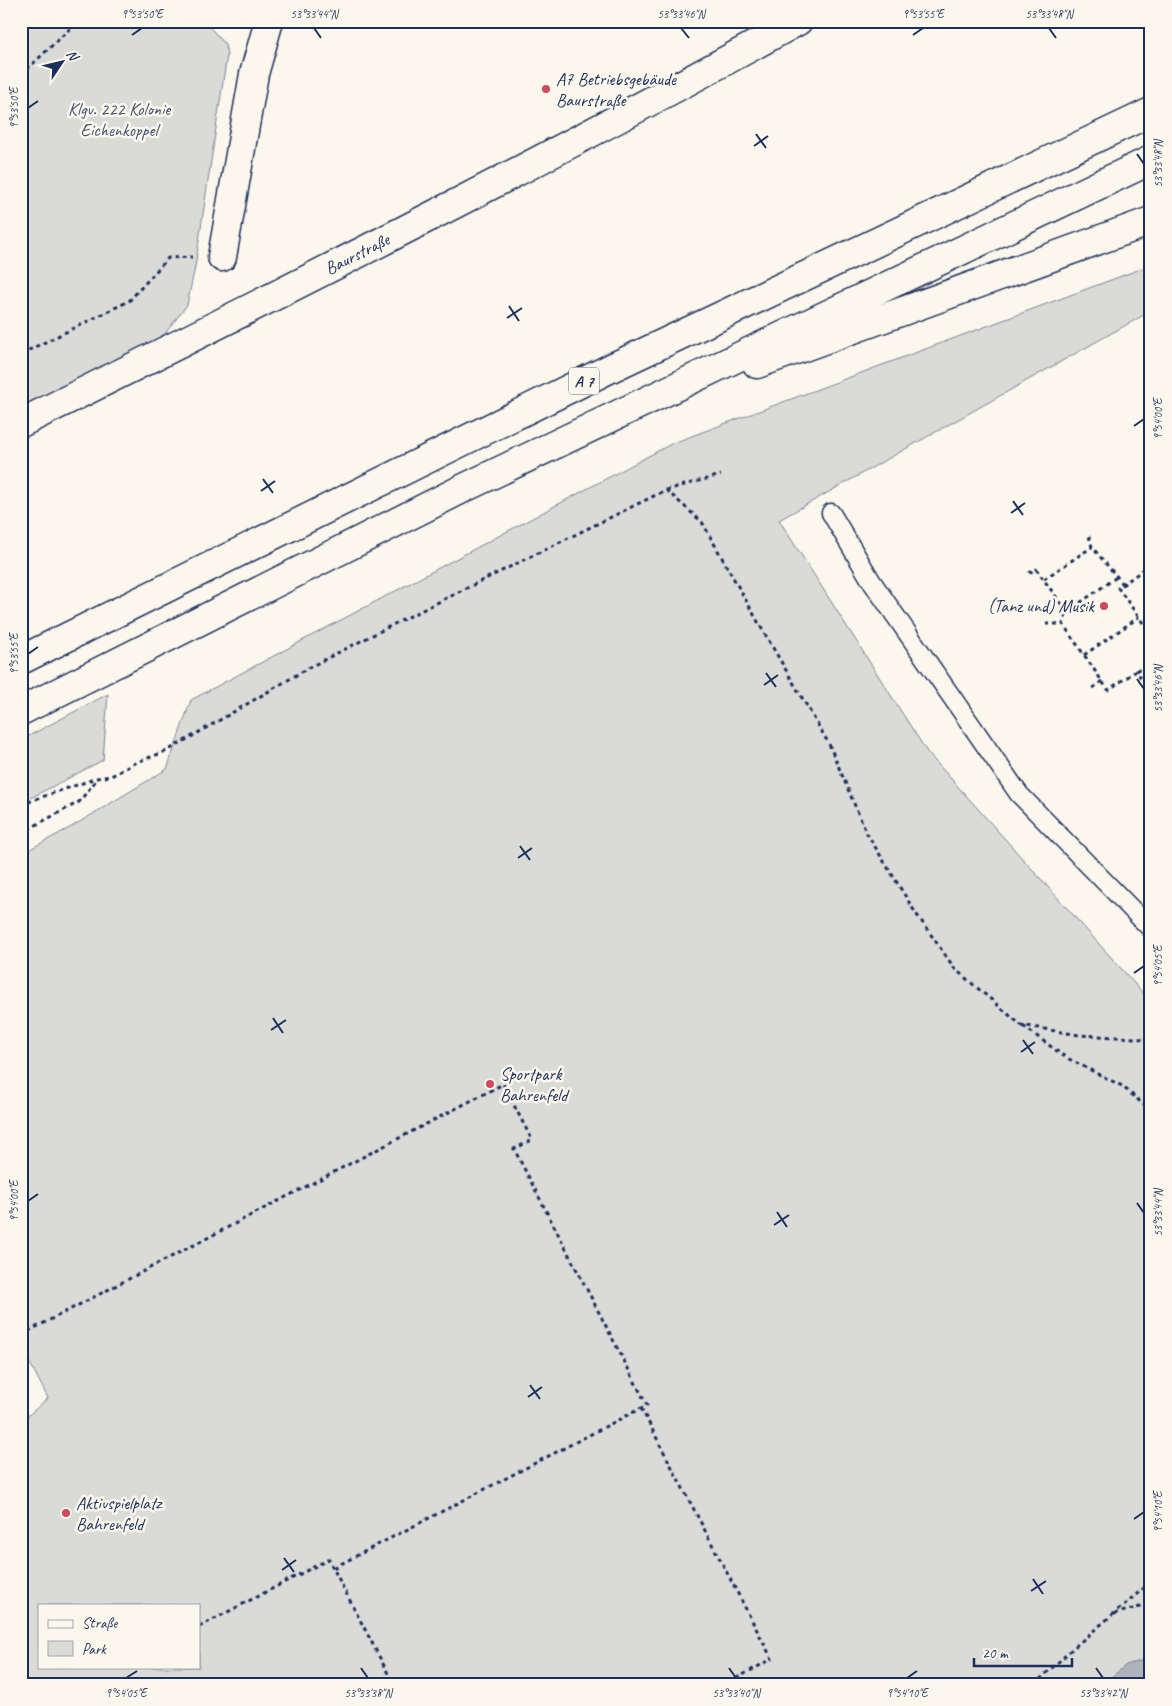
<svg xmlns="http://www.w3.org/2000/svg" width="1172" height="1706" font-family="Caveat,sans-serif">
<rect width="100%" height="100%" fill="#fbf7ec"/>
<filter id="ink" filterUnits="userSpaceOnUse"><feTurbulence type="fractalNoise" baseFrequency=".02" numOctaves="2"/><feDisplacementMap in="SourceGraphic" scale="10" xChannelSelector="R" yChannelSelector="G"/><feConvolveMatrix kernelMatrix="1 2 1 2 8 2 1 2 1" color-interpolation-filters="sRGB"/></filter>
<g filter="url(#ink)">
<g fill="#dadad7" stroke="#7a849a" fill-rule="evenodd">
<path d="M21,21H204L225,44L227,55L195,267L187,305L160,340L21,408Z"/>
<path d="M1151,265V311L779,520L927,752L1151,1002V1685H21V1422L48,1398L21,1346V854L73,826L167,769L191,700L673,443ZM39,1605H199V1667H39Z"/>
<path d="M108,694L103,760L21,803V740Z"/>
</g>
<path fill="#afb3bb" stroke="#747e96" d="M1151,1658V1685H1102L1126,1665Z"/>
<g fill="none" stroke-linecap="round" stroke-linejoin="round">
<defs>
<path id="lane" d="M831,513L872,582L1019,794L1151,929"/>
<path id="street" d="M222,257L254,74L269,21"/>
<path id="secondary" d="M21,423C282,293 543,162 798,21"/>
<g id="highway">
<path d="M757,364L1151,221"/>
<path d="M21,660L611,368L1151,112"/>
<path d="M21,711L466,487L1151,160"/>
</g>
</defs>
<use href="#lane" stroke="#1b2f5e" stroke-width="21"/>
<use href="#street" stroke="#1b2f5e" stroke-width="31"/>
<use href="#secondary" stroke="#1b2f5e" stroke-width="31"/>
<use href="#highway" stroke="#1b2f5e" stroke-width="31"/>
<g stroke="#1b2f5e" stroke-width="3" stroke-dasharray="4 4" stroke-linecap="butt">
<path d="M21,75L78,21"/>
<path d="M21,354L129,301L168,258L192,257"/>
<path d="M666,490L702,522L762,629L829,744L866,832L915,912L955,969L1021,1025L1079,1035L1136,1038L1151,1041"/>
<path d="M1089,536L1092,547L1123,584"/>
<path d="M1151,564L1118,588L1151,634"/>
<path d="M1029,573L1036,569L1067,612L1063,624L1108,690L1136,671L1151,692"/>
<path d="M1044,579L1092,547"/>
<path d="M1067,612L1118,576"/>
<path d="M1046,624H1063"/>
<path d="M1084,655L1139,617"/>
<path d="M1136,671L1151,661"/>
<path d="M1093,688L1102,681"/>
<path d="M21,806L33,800L97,778L111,776L137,762L167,751L310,667L408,617L666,490L721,475"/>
<path d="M21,833L79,802L97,779"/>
<path d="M1023,1026L1065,1057L1122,1086L1151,1111"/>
<path d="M21,1335L503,1084L532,1140L514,1149L647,1405L333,1568L394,1685"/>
<path d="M641,1408L772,1659L724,1685"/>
<path d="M1114,1614L1151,1604"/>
<path d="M199,1627L329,1559L333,1568"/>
<path d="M1034,1685L1071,1650L1151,1582"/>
</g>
<use href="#lane" stroke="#fbf7ec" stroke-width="18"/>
<use href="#street" stroke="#fbf7ec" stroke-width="28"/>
<use href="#secondary" stroke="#fbf7ec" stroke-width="28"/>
<use href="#highway" stroke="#fbf7ec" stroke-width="28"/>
</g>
</g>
<path fill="none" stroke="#1b2f5e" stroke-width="2" d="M314,28L321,38M681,28L689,38M1049,28L1056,38M132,35L142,28M913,35L923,28M28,108L38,101M756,134L766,148M754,146L768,136M1137,154L1144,164M509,306L519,321M507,318L522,308M1134,426L1144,419M263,479L273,493M261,491L275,481M1013,501L1023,515M1011,513L1025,503M28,654L38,647M766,673L776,687M1137,679L1144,689M764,685L778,675M520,846L530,860M518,858L532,848M1134,973L1144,966M273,1018L283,1033M271,1030L286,1020M1023,1040L1033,1054M1021,1052L1035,1042M28,1201L38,1194M1137,1203L1144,1213M777,1212L787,1227M774,1225L789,1215M530,1385L540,1399M528,1397L542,1387M1134,1519L1144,1512M284,1558L294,1572M282,1570L296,1560M1033,1579L1043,1594M1031,1591L1046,1581M361,1668L368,1678M729,1668L736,1678M1096,1668L1103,1678M126,1678L137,1671M907,1678L917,1671"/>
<g fill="#d1495b" stroke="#fbf7ec" stroke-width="2">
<circle cx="546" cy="89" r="5"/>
<circle cx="1104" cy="606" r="5"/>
<circle cx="490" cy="1084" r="5"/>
<circle cx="66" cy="1513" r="5"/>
</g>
<g text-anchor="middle" stroke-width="5" stroke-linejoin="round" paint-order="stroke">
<rect fill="#fbf7ec" stroke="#5e6b89" stroke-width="1" x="569" y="367.5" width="30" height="27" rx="4"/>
<g font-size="16" font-weight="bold" fill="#1b2f5e">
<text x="584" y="387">A 7</text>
</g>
<g font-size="18" fill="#1b2f5e" stroke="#fbf7ec" text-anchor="start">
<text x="556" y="85">A7 Betriebsgebäude<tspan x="556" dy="21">Baurstraße</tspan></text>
<text x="1094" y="612" text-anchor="end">(Tanz und) Musik</text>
<text x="500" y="1080">Sportpark<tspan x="500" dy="21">Bahrenfeld</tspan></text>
<text x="76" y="1509">Aktivspielplatz<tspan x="76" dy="21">Bahrenfeld</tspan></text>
</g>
<g font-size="18" fill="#415176" stroke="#fbf7ec">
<text x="119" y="115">Klgv. 222 Kolonie<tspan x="119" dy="21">Eichenkoppel</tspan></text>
</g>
<g font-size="18" fill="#1b2f5e" stroke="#fbf7ec">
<text transform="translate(357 254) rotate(-27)" y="6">Baurstraße</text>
</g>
</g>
<rect width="1172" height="1706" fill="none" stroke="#fbf7ec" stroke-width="55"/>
<rect x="38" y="1604" width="162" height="65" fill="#fbf7ec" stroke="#a1a7b3"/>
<rect x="48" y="1620" width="25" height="8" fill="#fbf7ec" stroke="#a1a7b3"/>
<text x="82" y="1628" font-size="15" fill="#1b2f5e">Straße</text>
<rect x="48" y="1641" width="25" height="15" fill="#dadad7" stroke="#a1a7b3"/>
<text x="82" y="1654" font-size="15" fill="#1b2f5e">Park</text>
<g transform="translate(62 62) rotate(55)" stroke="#fbf7ec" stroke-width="4" paint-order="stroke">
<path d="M0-4L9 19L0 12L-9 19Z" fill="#1b2f5e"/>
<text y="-8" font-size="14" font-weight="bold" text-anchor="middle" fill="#1b2f5e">N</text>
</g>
<path d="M974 1658v8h98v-8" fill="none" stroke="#1b2f5e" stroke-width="2.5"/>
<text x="982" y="1658" font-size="15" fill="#1b2f5e" stroke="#fbf7ec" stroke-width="4" paint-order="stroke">20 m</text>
<rect x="28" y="28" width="1116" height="1650" fill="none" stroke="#1b2f5e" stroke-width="2"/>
<g font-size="12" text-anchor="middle" fill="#1b2f5e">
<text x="142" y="18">9°53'50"E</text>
<text x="314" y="18">53°33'44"N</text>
<text x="681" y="18">53°33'46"N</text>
<text x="923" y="18">9°53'55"E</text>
<text x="1049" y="18">53°33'48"N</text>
<text transform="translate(14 108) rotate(-90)" y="4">9°53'50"E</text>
<text transform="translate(1158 164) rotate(-90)" y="4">53°33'48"N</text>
<text transform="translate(1158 419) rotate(-90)" y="4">9°54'00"E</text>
<text transform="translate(14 654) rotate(-90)" y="4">9°53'55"E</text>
<text transform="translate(1158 689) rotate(-90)" y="4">53°33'46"N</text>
<text transform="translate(1158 966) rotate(-90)" y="4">9°54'05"E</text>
<text transform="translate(14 1201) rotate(-90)" y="4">9°54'00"E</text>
<text transform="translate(1158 1213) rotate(-90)" y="4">53°33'44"N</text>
<text transform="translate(1158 1512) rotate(-90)" y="4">9°54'10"E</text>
<text x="126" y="1697">9°54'05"E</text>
<text x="368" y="1697">53°33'38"N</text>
<text x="736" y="1697">53°33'40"N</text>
<text x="907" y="1697">9°54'10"E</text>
<text x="1103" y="1697">53°33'42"N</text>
</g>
</svg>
